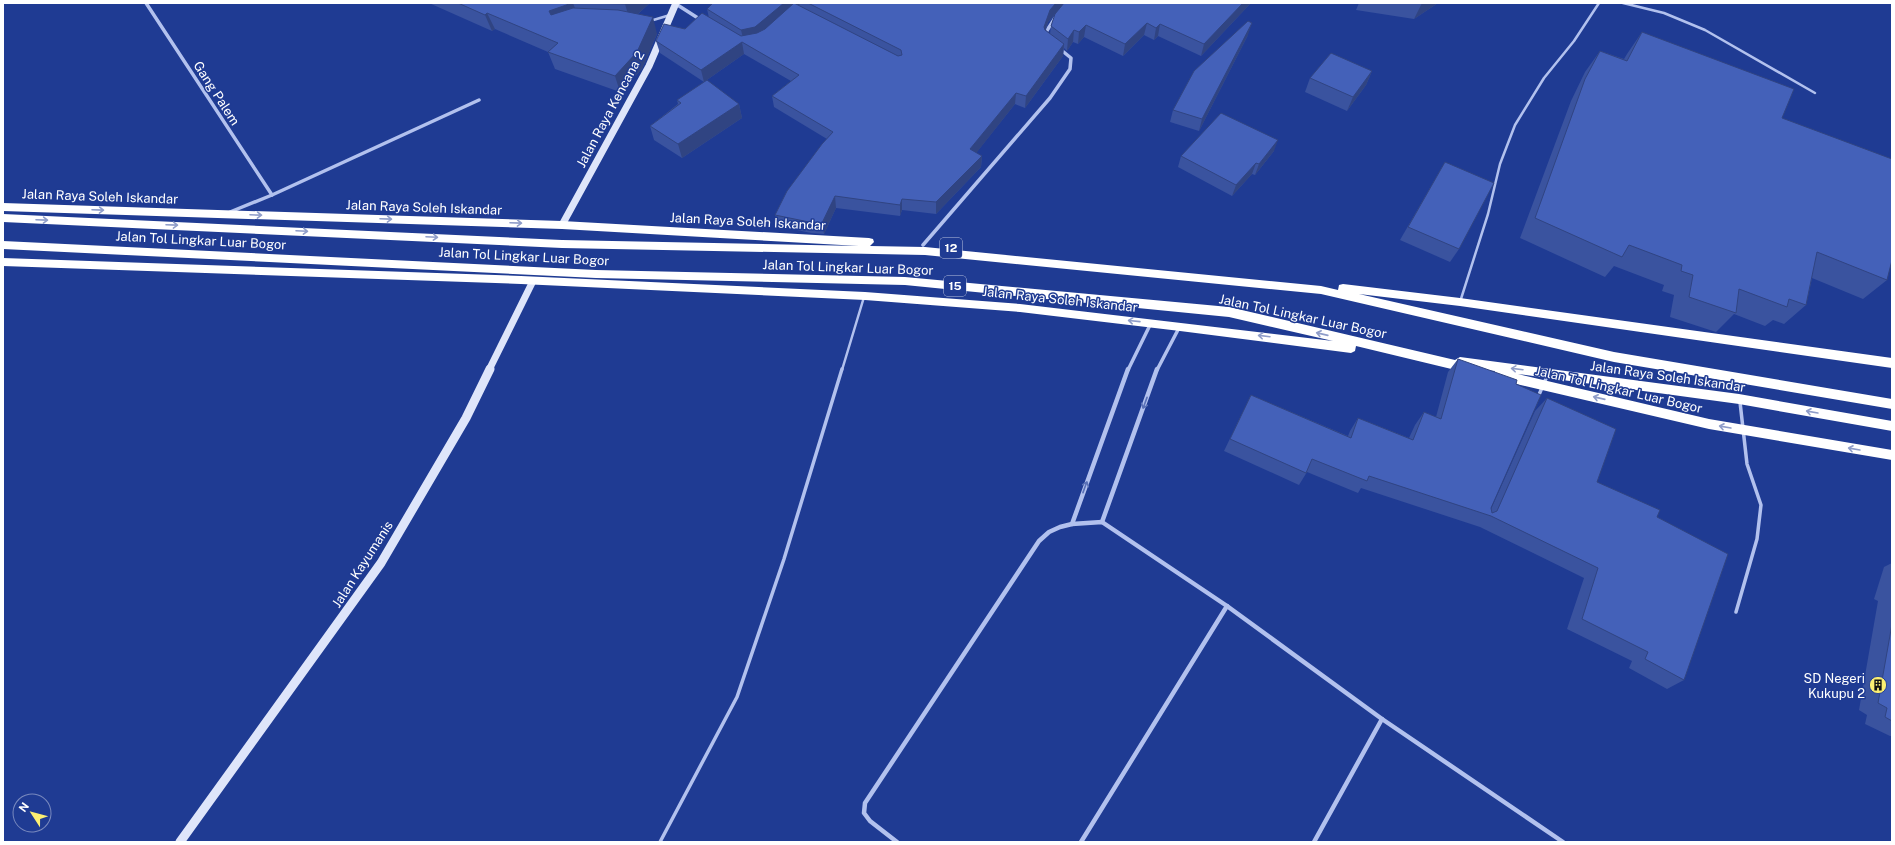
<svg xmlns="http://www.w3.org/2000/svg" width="1895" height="845" font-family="'Public Sans',sans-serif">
<rect width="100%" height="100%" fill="#1f3b93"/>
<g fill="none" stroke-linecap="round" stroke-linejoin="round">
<g stroke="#b2c1ee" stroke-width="2.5">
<path d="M1623,3L1664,13L1705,30L1815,93"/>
<path d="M650,21L670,15"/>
<path d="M1460,302L1488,214L1500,164L1515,125L1544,78L1574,41L1599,3"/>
<path d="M842,370L864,297"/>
</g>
<g stroke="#b2c1ee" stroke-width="3.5">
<path d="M1538,397L1548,374"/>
<path d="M1736,612L1757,539L1761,505L1747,464L1740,402"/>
<path d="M660,842L737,697L784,559L842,369"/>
</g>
<g stroke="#b2c1ee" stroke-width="3.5">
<path d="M146,3L272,195"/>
<path d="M676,4L701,20"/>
<path d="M1046,35V32L1055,18"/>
<path d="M230,212L272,195L479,100"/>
<path d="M923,245L1050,98L1070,69L1071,58L1060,49"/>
<path d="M1128,370L1151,323"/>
<path d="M1157,370L1180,326"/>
</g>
<g stroke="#b2c1ee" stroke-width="4.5">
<path d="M1102,522L1157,369"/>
<path d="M1072,524L1128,369"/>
<path d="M897,842L870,821L864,813L865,803L1039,541L1049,532L1060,527L1072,524L1102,522L1227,606L1382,719L1563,842"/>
<path d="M1081,842L1227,606"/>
<path d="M1314,842L1382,719"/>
</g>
<g stroke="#dee5fa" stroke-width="7">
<path d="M562,225L649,66L676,3"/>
<path d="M489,370L533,281"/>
</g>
<path stroke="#dee5fa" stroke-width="9" d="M180,842L381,563L466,418L490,369"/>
<g fill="#fff" fill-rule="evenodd">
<path d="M3,203L562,221L869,238L873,239L874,242L870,246L925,247L1321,286L1338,290L1339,285L1343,284L1460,298L1892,358V368L1460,306L1359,294L1614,352L1892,399V409L1614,362L1321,294L925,255L562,248L3,222V214L562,240L859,246L562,229L3,211Z"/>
<path d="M3,241L596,270L905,277L1229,307L1455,360L1460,357L1739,394L1892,421V431L1739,404L1518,374L1709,419L1892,450V460L1709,429L1499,380L1495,378L1493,375L1495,371L1474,369L1472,371L1468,373L1356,346L1355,351L1351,353L1180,331L1020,312L865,300L521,284L3,266V258L521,276L865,292L1020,304L1333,341L1229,317L905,285L596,278L3,249Z"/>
</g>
</g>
<g fill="#3a539f" fill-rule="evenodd">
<path d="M429,3H650L638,14L657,34L642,69L620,92L555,69L548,52L495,29L492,31Z"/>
<path d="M713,3H1251L1201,56L1158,36L1154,40L1144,35L1123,56L1084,37L1078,44L1073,42L1067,51L1064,48L1063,56L1025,108L1015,104L976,153L982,156L981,167L936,214L902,210L900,216L836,208L824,234L811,233L778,226L775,215L827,139L774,107L772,96L791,81L744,54L704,82L660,53L656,41L709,18L707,9ZM1055,15L1051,26L1050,34L1046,30L1048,22Z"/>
<path d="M1359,3H1438L1414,19L1356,10Z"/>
<path d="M1642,32L1782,118L1887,280L1863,299L1812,278L1806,305L1784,324L1773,320L1765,326L1734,314L1716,332L1670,317L1674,295L1662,291L1664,285L1614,266L1605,277L1520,238L1571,101L1585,72L1600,51L1624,59L1627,54Z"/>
<path d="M1248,35L1199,131L1170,122L1173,110Z"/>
<path d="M1372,71L1366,85L1347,111L1305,92L1310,78Z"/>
<path d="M677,100L739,104L742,118L682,158L654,140L650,126L678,104Z"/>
<path d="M1274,151L1255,175L1252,174L1232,196L1178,167L1181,156Z"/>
<path d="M1445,162L1459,249L1450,262L1400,240Z"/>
<path d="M1458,359L1491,509L1535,411L1547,398L1597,482L1657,517L1684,680L1667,689L1629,668L1632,661L1567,629L1584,578L1480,527L1361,488L1358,493L1307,472L1299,485L1224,451L1251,395L1348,436L1350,431L1358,418L1409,438L1415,425L1424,412L1436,417L1448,372Z"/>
<path d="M1892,563V736H1890L1865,724L1867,715L1859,710L1878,601L1874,599L1884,567Z"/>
</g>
<g fill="#304482">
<path d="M572,3H573L579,19L555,28L549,11Z"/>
<path d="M626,3H650L630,21L625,4Z"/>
<path d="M784,3H800V4L757,39L744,42L741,30Z"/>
<path d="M1056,3H1065L1048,22L1043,38L1044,27L1050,10Z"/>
<path d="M1243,3H1251L1201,56L1204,44Z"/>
<path d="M1422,3H1438L1414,19Z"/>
<path d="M487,13L495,29L492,31L485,15Z"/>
<path d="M653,17L657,34L642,69L620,92L615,76Z"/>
<path d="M1147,23L1144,35L1123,56L1125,44Z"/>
<path d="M1252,23L1248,35L1199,131L1202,119Z"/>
<path d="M1160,24L1158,36L1154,40L1156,28Z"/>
<path d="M1086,25L1084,37L1078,44L1079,32Z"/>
<path d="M1074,30L1073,42L1067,51L1068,39Z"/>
<path d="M742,42L744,54L704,82L701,70Z"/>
<path d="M1064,44L1063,56L1025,108L1026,96Z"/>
<path d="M1372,71L1366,85L1347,111L1353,97Z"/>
<path d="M1016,93L1015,104L970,161V149Z"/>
<path d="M739,104L742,118L682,158L678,144Z"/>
<path d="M1278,140L1274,151L1255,175L1259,164Z"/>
<path d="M982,156L981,167L936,214V202Z"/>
<path d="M1256,163L1252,174L1232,196L1236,185Z"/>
<path d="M835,196L836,208L824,234L822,223Z"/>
<path d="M902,199V210L900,216V205Z"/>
</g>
<g fill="#4461b9" stroke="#304482">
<path d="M458,3H572L549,11L551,15L573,8L618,10L653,17L637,52L615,76L548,52L558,43L487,13L485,15Z"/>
<path d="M584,3H626L625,4Z"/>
<path d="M713,3H784L755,27L741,30L707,9Z"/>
<path d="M794,3L898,56L902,55L901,50L808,3H1056L1050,10L1044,27L1045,30L1064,44L1026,96L1016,93L970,149L982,156L936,202L902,199L900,205L835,196L822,223L809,222L775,215L787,191L822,144L833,132L772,96L799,75L742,42L701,70L656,41L664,24L685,29L702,13L741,36L757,33L765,29Z"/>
<path d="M1064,3H1243L1204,44L1160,24L1156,28L1147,23L1125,44L1086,25L1079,32L1074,30L1068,39L1051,26L1055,14Z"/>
<path d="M1248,21L1252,23L1202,119L1173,110L1194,71Z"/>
<path d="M1642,32L1794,89L1782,118L1892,159V260L1887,280L1817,252L1806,305L1789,299L1787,307L1739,289L1736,313L1689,297L1693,275L1681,271L1682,265L1629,245L1622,257L1535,218L1585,79L1600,51L1627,61Z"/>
<path d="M1331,53L1372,71L1353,97L1310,78Z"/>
<path d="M707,80L739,104L678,144L650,126L681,103L677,100Z"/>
<path d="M1221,113L1278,140L1259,164L1256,163L1236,185L1181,156Z"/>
<path d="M1445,162L1494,183L1459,249L1408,227Z"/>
<path d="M1458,359L1517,380L1516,384L1541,395L1491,508L1492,513L1497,511L1547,398L1616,429L1597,482L1660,510L1657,517L1728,554L1684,680L1645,659L1648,652L1582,619L1598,568L1491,516L1369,476L1367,481L1312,459L1306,473L1230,439L1251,395L1351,438L1358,418L1413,440L1424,412L1441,419Z"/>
<path d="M1892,624V721L1885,717L1887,708L1878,703Z"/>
</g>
<defs><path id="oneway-shaft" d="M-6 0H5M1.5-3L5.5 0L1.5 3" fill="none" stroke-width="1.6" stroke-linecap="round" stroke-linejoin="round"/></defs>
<g stroke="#8f9dc9">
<use href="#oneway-shaft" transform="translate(98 210) rotate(2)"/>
<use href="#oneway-shaft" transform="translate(256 215) rotate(2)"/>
<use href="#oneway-shaft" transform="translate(386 219) rotate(2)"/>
<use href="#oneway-shaft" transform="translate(42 220) rotate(2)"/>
<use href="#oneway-shaft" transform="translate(516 223) rotate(2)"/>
<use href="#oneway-shaft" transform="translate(172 225) rotate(2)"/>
<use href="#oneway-shaft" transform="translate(302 231) rotate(3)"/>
<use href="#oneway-shaft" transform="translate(432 237) rotate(3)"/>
<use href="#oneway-shaft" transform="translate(1134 321) rotate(-174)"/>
<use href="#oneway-shaft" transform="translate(1322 334) rotate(-167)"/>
<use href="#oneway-shaft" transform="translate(1264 336) rotate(-173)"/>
<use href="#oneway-shaft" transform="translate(1517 369) rotate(-173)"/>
<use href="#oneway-shaft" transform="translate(1599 398) rotate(-167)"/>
<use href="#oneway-shaft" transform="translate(1812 412) rotate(-170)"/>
<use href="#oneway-shaft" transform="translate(1725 427) rotate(-170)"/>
<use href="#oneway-shaft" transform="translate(1854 449) rotate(-170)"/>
</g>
<g stroke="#5a71b7">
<use href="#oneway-shaft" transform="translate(1145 403) rotate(110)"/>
<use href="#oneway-shaft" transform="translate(1085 487) rotate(-70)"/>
</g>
<defs>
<symbol id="building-disc" viewBox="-11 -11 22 22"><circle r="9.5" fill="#fcef72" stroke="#1f3b93"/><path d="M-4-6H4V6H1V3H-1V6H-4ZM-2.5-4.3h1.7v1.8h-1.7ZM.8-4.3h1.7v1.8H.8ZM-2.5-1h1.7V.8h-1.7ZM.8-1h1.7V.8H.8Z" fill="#111"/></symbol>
</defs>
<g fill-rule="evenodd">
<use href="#building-disc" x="1868" y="675" width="20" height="20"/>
</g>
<g text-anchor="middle" stroke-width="3" stroke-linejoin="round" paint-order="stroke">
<g fill="#1f3b93" stroke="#bcc4df" stroke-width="1">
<rect x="940" y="238" width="22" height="20" rx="3"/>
<rect x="944" y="276" width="22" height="20" rx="3"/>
</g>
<g font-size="12" font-weight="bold" fill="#fff">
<text x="951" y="252">12</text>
<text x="955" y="290">15</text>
</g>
<g font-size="13" fill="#fff" stroke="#1f3b93">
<text transform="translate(217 93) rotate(57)" y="5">Gang Palem</text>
<text transform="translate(610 109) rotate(-62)" y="5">Jalan Raya Kencana 2</text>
<text transform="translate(100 196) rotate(2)" y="5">Jalan Raya Soleh Iskandar</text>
<text transform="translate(424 207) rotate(2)" y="5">Jalan Raya Soleh Iskandar</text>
<text transform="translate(748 221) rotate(3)" y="5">Jalan Raya Soleh Iskandar</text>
<text transform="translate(201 240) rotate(3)" y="5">Jalan Tol Lingkar Luar Bogor</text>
<text transform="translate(524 256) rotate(3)" y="5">Jalan Tol Lingkar Luar Bogor</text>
<text transform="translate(848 267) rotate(2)" y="5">Jalan Tol Lingkar Luar Bogor</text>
<text transform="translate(1060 299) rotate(6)" y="5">Jalan Raya Soleh Iskandar</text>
<text transform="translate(1303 316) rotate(12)" y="5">Jalan Tol Lingkar Luar Bogor</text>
<text transform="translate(1668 376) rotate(8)" y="5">Jalan Raya Soleh Iskandar</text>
<text transform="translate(1619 389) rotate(13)" y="5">Jalan Tol Lingkar Luar Bogor</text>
<text transform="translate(362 564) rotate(-57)" y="5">Jalan Kayumanis</text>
</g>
<g font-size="13" fill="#fff" stroke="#1f3b93" text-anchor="end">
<text x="1865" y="683">SD Negeri<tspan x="1865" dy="15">Kukupu 2</tspan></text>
</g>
</g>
<rect width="1895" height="845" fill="none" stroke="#ffffff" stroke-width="8"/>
<g transform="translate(32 813) rotate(306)"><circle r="19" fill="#1f3b93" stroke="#7989be"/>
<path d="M0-3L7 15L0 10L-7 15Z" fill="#fcef72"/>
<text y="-6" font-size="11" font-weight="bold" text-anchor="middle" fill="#ffffff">N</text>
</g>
</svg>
